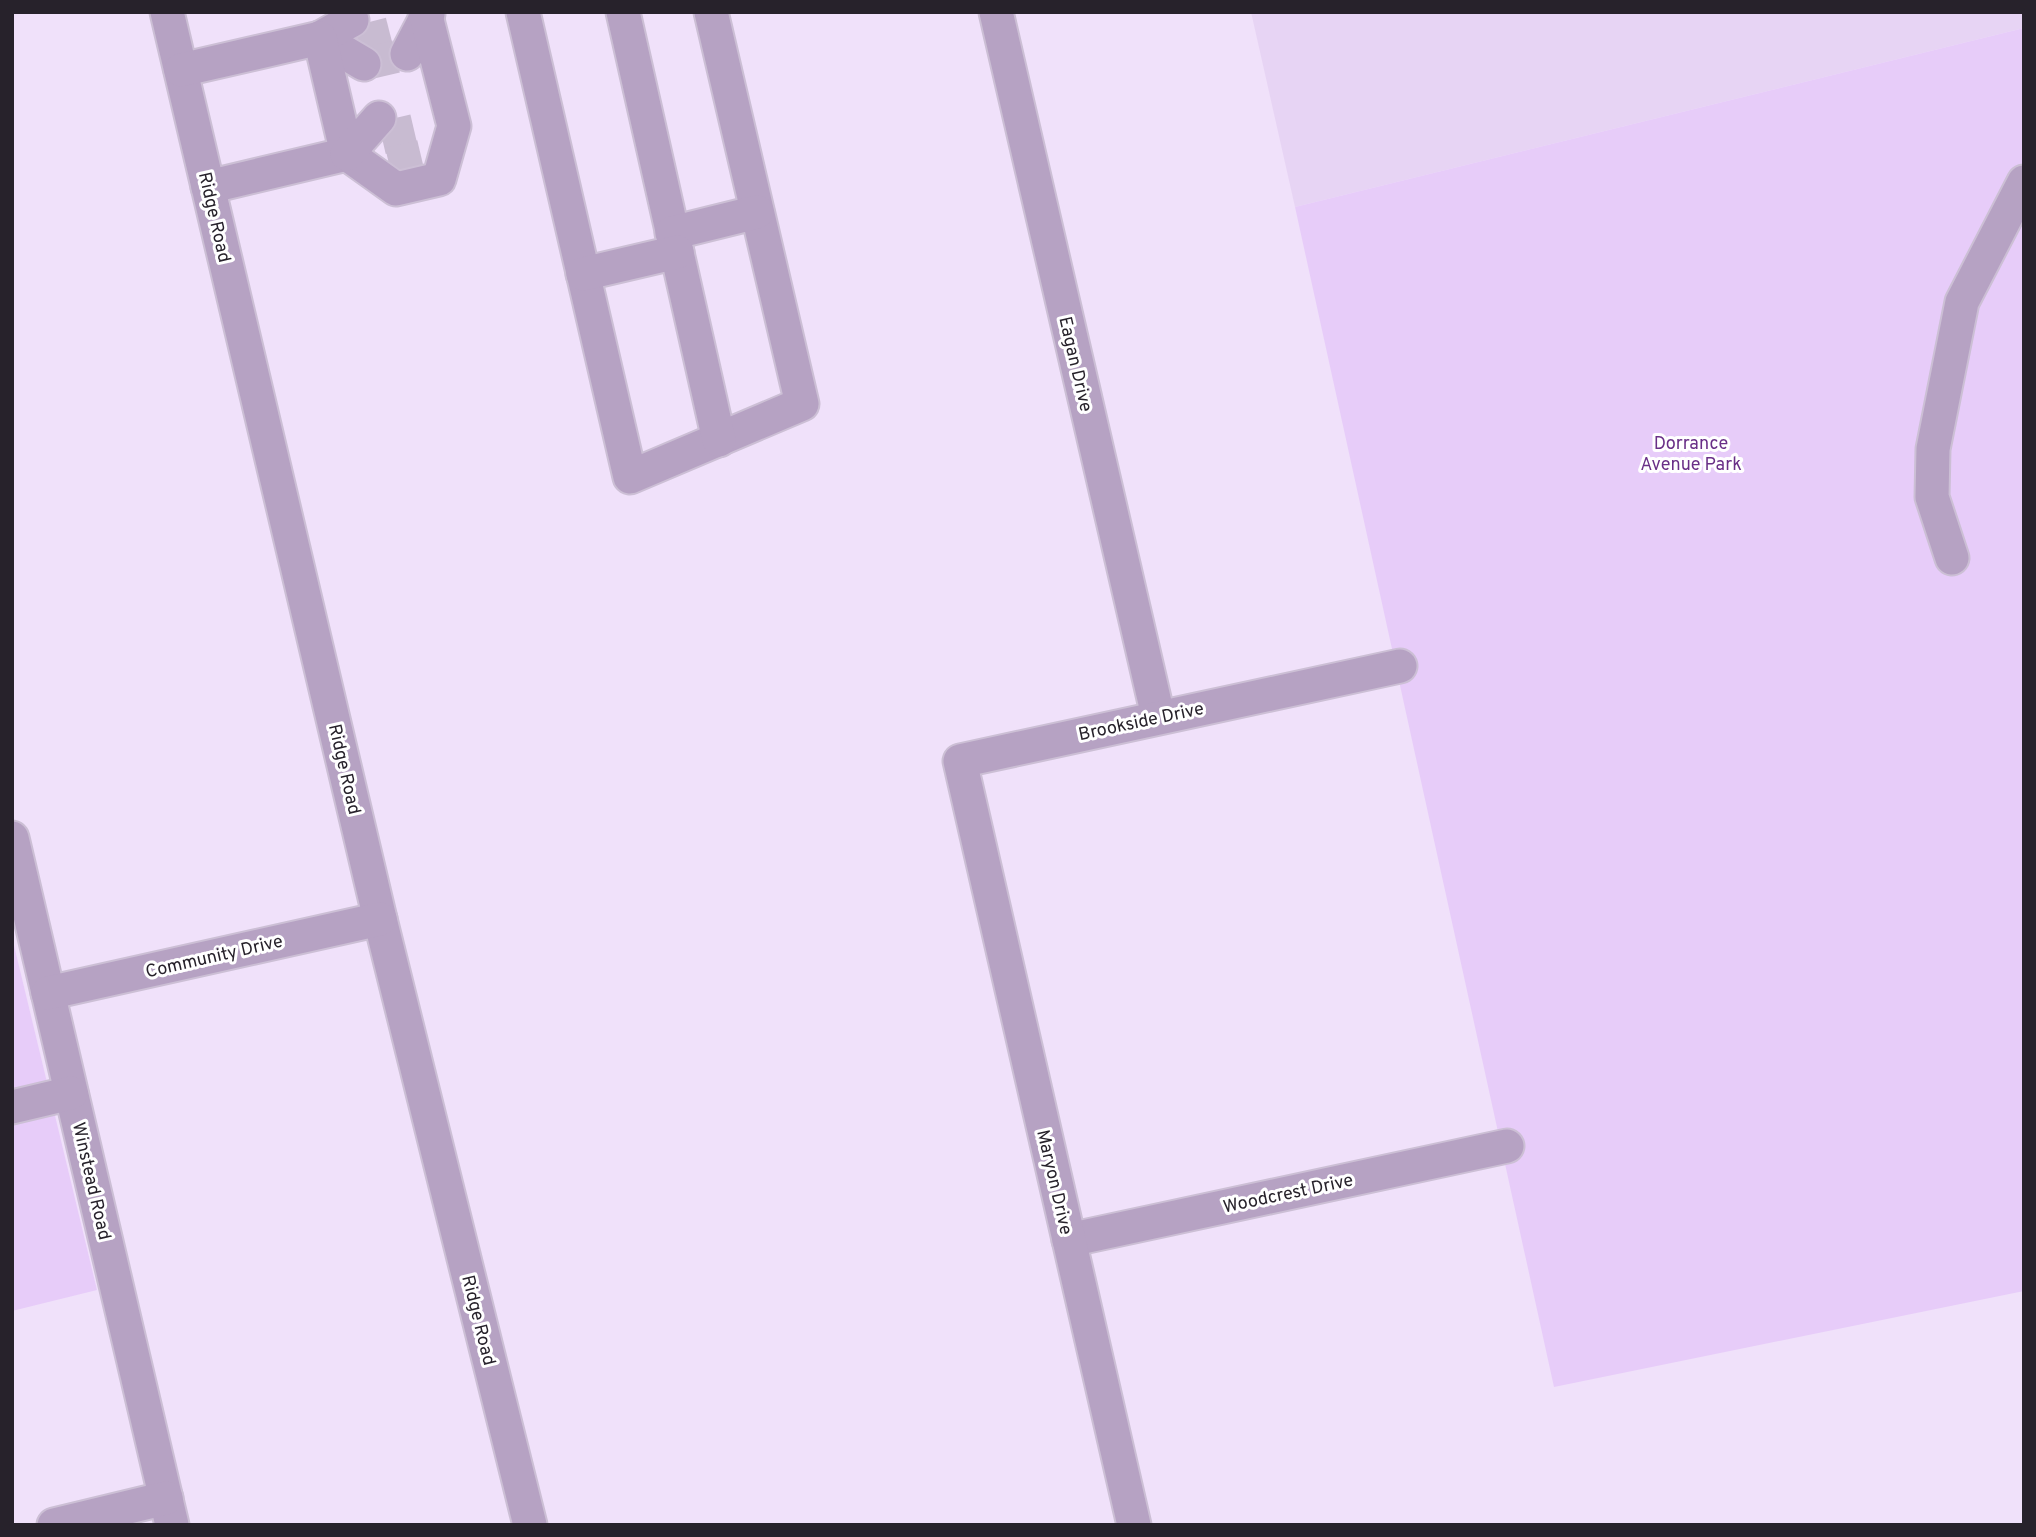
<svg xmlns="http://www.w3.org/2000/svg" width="2036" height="1537" font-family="Overpass,sans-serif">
<rect width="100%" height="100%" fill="#f0e1fa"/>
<path fill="#e7d4f4" d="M1251,12H2024V28L1295,207Z"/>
<g fill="#e7ccf9">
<path d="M2024,28V1291L1554,1387L1295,207Z"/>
<path d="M12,937L97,1290L12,1311Z"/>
</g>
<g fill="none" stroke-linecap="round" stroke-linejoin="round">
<g stroke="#c8bbd1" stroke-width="33" stroke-dasharray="33 17" stroke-linecap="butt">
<path d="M358,42L401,31"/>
<path d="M364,64L407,54"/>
<path d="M382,138L425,128"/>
<path d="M389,164L431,154"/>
</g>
<defs>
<g id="minor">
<path d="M167,12L380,919L530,1525"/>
<path d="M523,12L630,477L802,404L711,12"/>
<path d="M623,12L719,440"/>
<path d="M996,12L1158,716"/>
<path d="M320,38L364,64"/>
<path d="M320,38L352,20"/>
<path d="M407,54L428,14"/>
<path d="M181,70L320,38L347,154L208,187"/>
<path d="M347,154L396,189L439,179L454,126L425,12"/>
<path d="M347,154L379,118"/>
<path d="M672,233L757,212"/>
<path d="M583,274L677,252"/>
<path d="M1952,558L1932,497L1933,449L1962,302L2024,182"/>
<path d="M12,838L172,1525"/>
<path d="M48,993L380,919"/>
<path d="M12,1107L71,1093"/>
<path d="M1069,1240L1507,1146"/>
<path d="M54,1525L166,1498"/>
<path d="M1134,1525L960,761L1400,666"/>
</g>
</defs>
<use href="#minor" stroke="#ccbfd5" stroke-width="37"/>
<use href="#minor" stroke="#b6a2c3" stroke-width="33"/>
</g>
<g text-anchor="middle" stroke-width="6" stroke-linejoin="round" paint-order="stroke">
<g font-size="18" fill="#27222b" stroke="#fff">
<text transform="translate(215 217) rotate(77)" y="6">Ridge Road</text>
<text transform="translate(1076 364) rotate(77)" y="6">Eagan Drive</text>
<text transform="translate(1141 721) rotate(-12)" y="6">Brookside Drive</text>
<text transform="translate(345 769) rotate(77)" y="6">Ridge Road</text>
<text transform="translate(214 956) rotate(-13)" y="6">Community Drive</text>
<text transform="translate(92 1181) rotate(77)" y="6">Winstead Road</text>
<text transform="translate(1055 1182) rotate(77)" y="6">Maryon Drive</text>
<text transform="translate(1288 1193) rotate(-12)" y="6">Woodcrest Drive</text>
<text transform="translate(479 1320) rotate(76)" y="6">Ridge Road</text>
</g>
<g font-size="18" fill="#692f87" stroke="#fff">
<text x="1691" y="449">Dorrance<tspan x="1691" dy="21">Avenue Park</tspan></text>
</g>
</g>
<rect width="2036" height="1537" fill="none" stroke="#27222b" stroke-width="28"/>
</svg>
